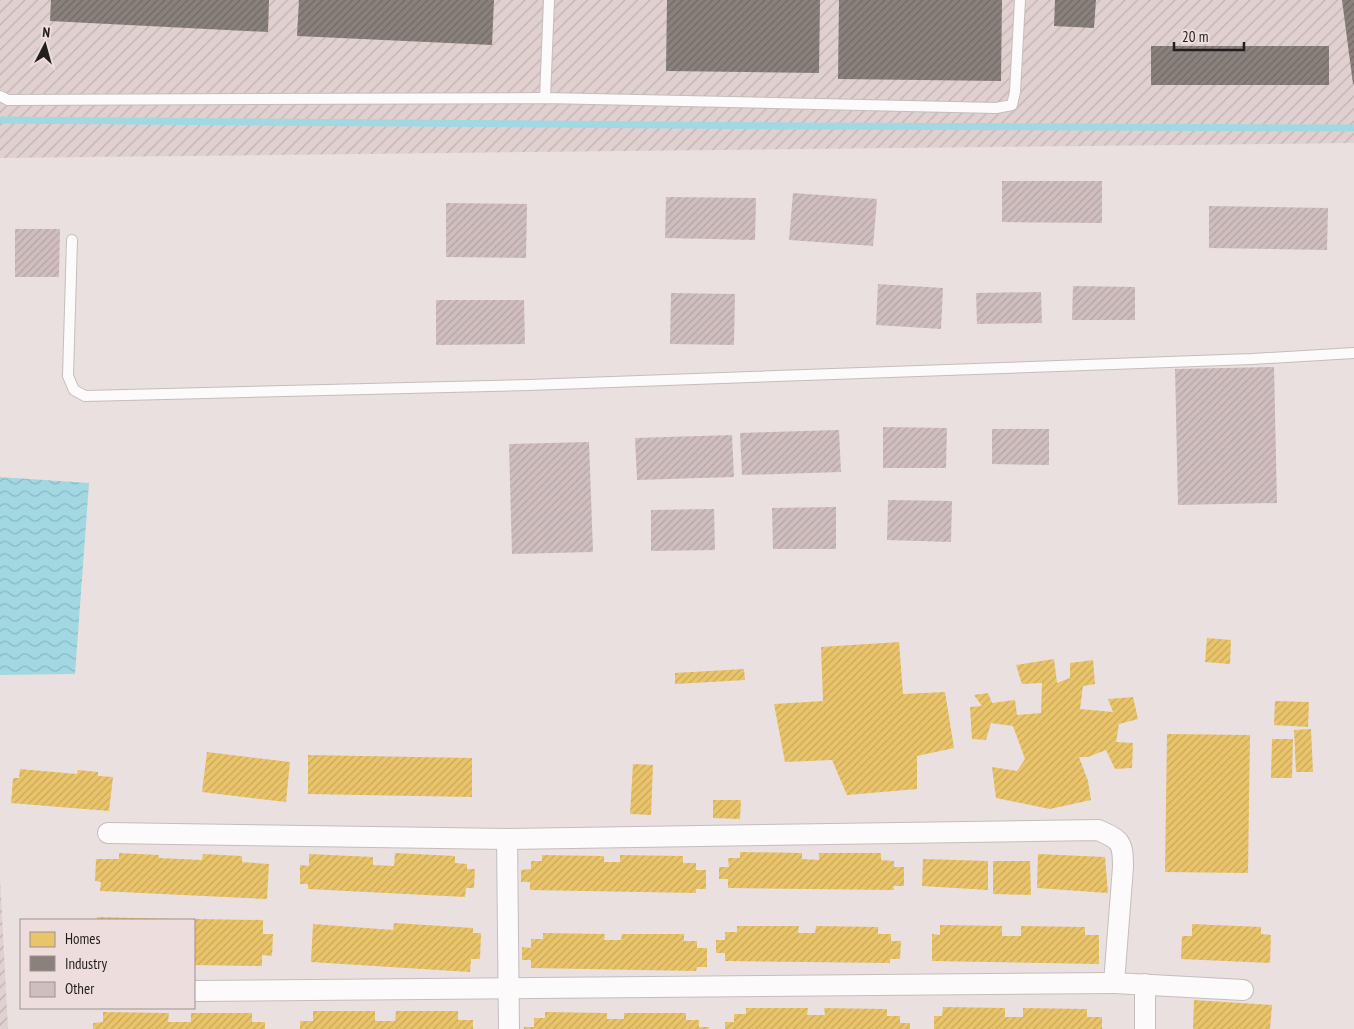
<svg xmlns="http://www.w3.org/2000/svg" width="1354" height="1029" font-family="'PT Sans Narrow',sans-serif">
<defs>
<pattern id="industrial-furrows" width="10" height="10" patternUnits="userSpaceOnUse" patternTransform="scale(1.25)"><rect width="10" height="10" fill="#e1d0d0"/><path d="M-1 1l2-2M0 10L10 0M9 11l2-2" fill="none" stroke="#c1b2b2"/></pattern>
<pattern id="water-waves" width="16" height="10" patternUnits="userSpaceOnUse" patternTransform="scale(1.25)"><rect width="16" height="10" fill="#a2d8e1"/><path d="M0 5q4-4 8 0t8 0" fill="none" stroke="#8bb9c1"/></pattern>
<pattern id="homes-hatch" width="6" height="6" patternUnits="userSpaceOnUse" patternTransform="scale(1.25)"><rect width="6" height="6" fill="#e9c46a"/><path d="M-1 1l2-2M0 6l6-6M5 7l2-2" fill="none" stroke="#c8a85b"/></pattern>
<pattern id="industry-hatch" width="6" height="6" patternUnits="userSpaceOnUse" patternTransform="scale(1.25)"><rect width="6" height="6" fill="#8a817c"/><path d="M-1 1l2-2M0 6l6-6M5 7l2-2" fill="none" stroke="#706965"/></pattern>
<pattern id="building-hatch" width="6" height="6" patternUnits="userSpaceOnUse" patternTransform="scale(1.25)"><rect width="6" height="6" fill="#d0bebf"/><path d="M-1 1l2-2M0 6l6-6M5 7l2-2" fill="none" stroke="#b2a3a4"/></pattern>
</defs>
<rect width="100%" height="100%" fill="#eae0e0"/>
<g fill="url(#industrial-furrows)">
<path d="M0,0H1354V143L0,158Z"/>
<path d="M0,877L8,1029H0Z"/>
</g>
<path fill="url(#water-waves)" d="M0,477L89,483L75,674L0,675Z"/>
<g fill="url(#homes-hatch)">
<path d="M1207,638L1231,640L1230,664L1205,662Z"/>
<path d="M899,642L903,694L945,692L954,748L917,756V789L847,795L832,760L785,762L774,704L823,701L821,647Z"/>
<path d="M1054,659L1057,683L1070,678V663L1093,660L1095,684L1083,686L1080,709L1113,712L1108,699L1133,697L1138,719L1119,724L1116,742L1133,743L1132,768L1115,769L1106,750L1088,757H1079L1088,781L1091,800L1050,809L996,798L992,767L1017,771L1025,759L1013,726L991,723L986,740L972,739L970,707L982,706L974,695L988,693L992,703L1015,700L1017,715L1041,713L1042,683L1022,684L1016,665Z"/>
<path d="M744,669L745,680L675,684V673Z"/>
<path d="M1275,701L1309,702L1308,727L1274,725Z"/>
<path d="M1311,729L1313,772H1296L1294,730Z"/>
<path d="M1167,734L1250,735L1248,873L1165,872Z"/>
<path d="M1272,739H1293L1292,778H1271Z"/>
<path d="M207,752L290,762L286,802L202,792Z"/>
<path d="M308,755L472,758V797L308,794Z"/>
<path d="M633,764L653,765L651,815L630,814Z"/>
<path d="M20,769L77,774L78,770L98,772V776L113,777L109,811L11,803L13,778H19Z"/>
<path d="M713,800H741L740,819L713,818Z"/>
<path d="M740,852L802,853V859L819,860V853H881V860L894,861V867H904V886H893L894,890L728,888V879H719V867H729L728,858H740Z"/>
<path d="M119,853L159,855V858L202,860L203,854L242,856V862L269,864L267,899L100,891L101,882L95,881L96,859H119Z"/>
<path d="M395,853L455,856V863L467,864V869H475L474,888H466L465,897L308,889V884H300V865L309,866V854L373,857V865L394,866Z"/>
<path d="M1038,854L1105,857L1108,893L1037,888Z"/>
<path d="M542,855L604,856V862H620V855L683,856V863H696V870H706V889H696V893L530,890V882H521V870L531,869V861H542Z"/>
<path d="M923,859L988,861V890L922,886Z"/>
<path d="M993,861H1030L1031,895L993,894Z"/>
<path d="M97,917L178,919V920H97Z"/>
<path d="M194,919L263,920V934H273L272,956L262,955V966L194,965Z"/>
<path d="M394,923L473,928V933H481L480,959H471L470,972L311,962L313,924L393,930Z"/>
<path d="M1192,924L1261,927V934L1271,935L1270,963L1181,959L1182,936H1192Z"/>
<path d="M940,925L1002,926V936H1021V926L1085,927V935H1099V964L932,961V934L940,935Z"/>
<path d="M737,926H799L798,933H815L816,926L878,927V934H891V941H901L900,959H890V963L725,961V953H716V940H725V932H737Z"/>
<path d="M543,933L605,934L604,940H621L622,934H684V941H697V948H707V967H697L696,971L531,968V960H522V947L531,948V939H543Z"/>
<path d="M1194,1000L1272,1005L1270,1029H1193Z"/>
<path d="M943,1007L1005,1008V1017H1023V1008L1087,1009V1017H1102V1029H934V1016H942Z"/>
<path d="M746,1008H808L807,1015H825L824,1008L887,1009V1016H900V1023H910V1029H725V1022H734V1014H746Z"/>
<path d="M313,1011H375V1021H395L396,1011H458V1020H473V1029H300V1021H313Z"/>
<path d="M103,1012L169,1013L168,1022H191V1013H252V1022H265V1029H93V1023L103,1022Z"/>
<path d="M545,1012L607,1013V1019H624V1013H686V1020H699V1027H709V1029H524V1027H534V1018H545Z"/>
</g>
<g fill="url(#industry-hatch)">
<path d="M51,0H269L268,32L50,21Z"/>
<path d="M299,0H494L492,45L297,36Z"/>
<path d="M667,0H820L819,73L666,71Z"/>
<path d="M839,0H1002L1001,81L838,79Z"/>
<path d="M1055,0H1096L1094,28L1054,26Z"/>
<path d="M1342,0H1354V84H1353Z"/>
<rect x="1151" y="46" width="178" height="39"/>
</g>
<g fill="none" stroke-linecap="round" stroke-linejoin="round">
<path stroke="#a2d8e1" stroke-width="7" d="M0,120L790,126L1354,128"/>
</g>
<g fill="url(#building-hatch)">
<path d="M1002,181H1102V223L1002,222Z"/>
<path d="M793,193L877,199L873,246L789,240Z"/>
<path d="M666,197L756,198L755,240L665,238Z"/>
<path d="M446,203L527,204L526,258L446,257Z"/>
<path d="M1209,206L1328,208L1327,250L1209,248Z"/>
<path d="M15,229H60L59,277H15Z"/>
<path d="M878,284L943,288L941,329L876,325Z"/>
<path d="M1073,286L1135,287V320H1072Z"/>
<path d="M1041,292L1042,323L977,324L976,293Z"/>
<path d="M671,293L735,294L734,345L670,344Z"/>
<path d="M436,300H524L525,344L436,345Z"/>
<path d="M1274,367L1277,503L1178,505L1175,369Z"/>
<path d="M883,427L947,428L946,468H883Z"/>
<path d="M992,429H1049V465L992,464Z"/>
<path d="M839,430L841,472L742,475L740,433Z"/>
<path d="M732,435L734,477L637,480L635,438Z"/>
<path d="M589,442L593,552L512,554L509,444Z"/>
<path d="M888,500L952,501L951,542L887,540Z"/>
<path d="M836,507V549H773L772,508Z"/>
<path d="M714,509L715,550L651,551V510Z"/>
</g>
<g fill="none" stroke-linecap="round" stroke-linejoin="round">
<defs>
<g id="service">
<path d="M0,96L8,100L545,98L996,108L1012,105L1015,92L1020,0"/>
<path d="M545,98L549,0"/>
<path d="M72,240L68,376L74,390L85,396L529,385L1252,359L1354,353"/>
</g>
<g id="minor">
<path d="M108,833L507,839L1098,830C1121,840 1123,842 1123,867L1114,983L1243,990"/>
<path d="M507,839L509,1029"/>
<path d="M194,991L1114,983"/>
<path d="M1145,1029V984"/>
</g>
</defs>
<use href="#service" stroke="#c5bdbd" stroke-width="12"/>
<use href="#minor" stroke="#c5bdbd" stroke-width="22"/>
<use href="#service" stroke="#fcfafa" stroke-width="10"/>
<use href="#minor" stroke="#fcfafa" stroke-width="20"/>
</g>
<rect x="20" y="919" width="175" height="90" fill="#eddddd" stroke="#9c9191"/>
<rect x="30" y="932" width="25" height="15" fill="#e9c46a" stroke="#9c9191"/>
<text x="65" y="944" font-size="15" fill="#231e1e">Homes</text>
<rect x="30" y="956" width="25" height="15" fill="#8a817c" stroke="#9c9191"/>
<text x="65" y="969" font-size="15" fill="#231e1e">Industry</text>
<rect x="30" y="982" width="25" height="15" fill="#d0bebf" stroke="#9c9191"/>
<text x="65" y="994" font-size="15" fill="#231e1e">Other</text>
<g transform="translate(45 45) rotate(6)" stroke="#eddddd" stroke-width="4" paint-order="stroke">
<path d="M0-4L9 19L0 12L-9 19Z" fill="#231e1e"/>
<text y="-8" font-size="14" font-weight="bold" text-anchor="middle" fill="#231e1e">N</text>
</g>
<path d="M1174 42v8h70v-8" fill="none" stroke="#231e1e" stroke-width="2.5"/>
<text x="1182" y="42" font-size="15" fill="#231e1e" stroke="#eddddd" stroke-width="4" paint-order="stroke">20 m</text>
</svg>
